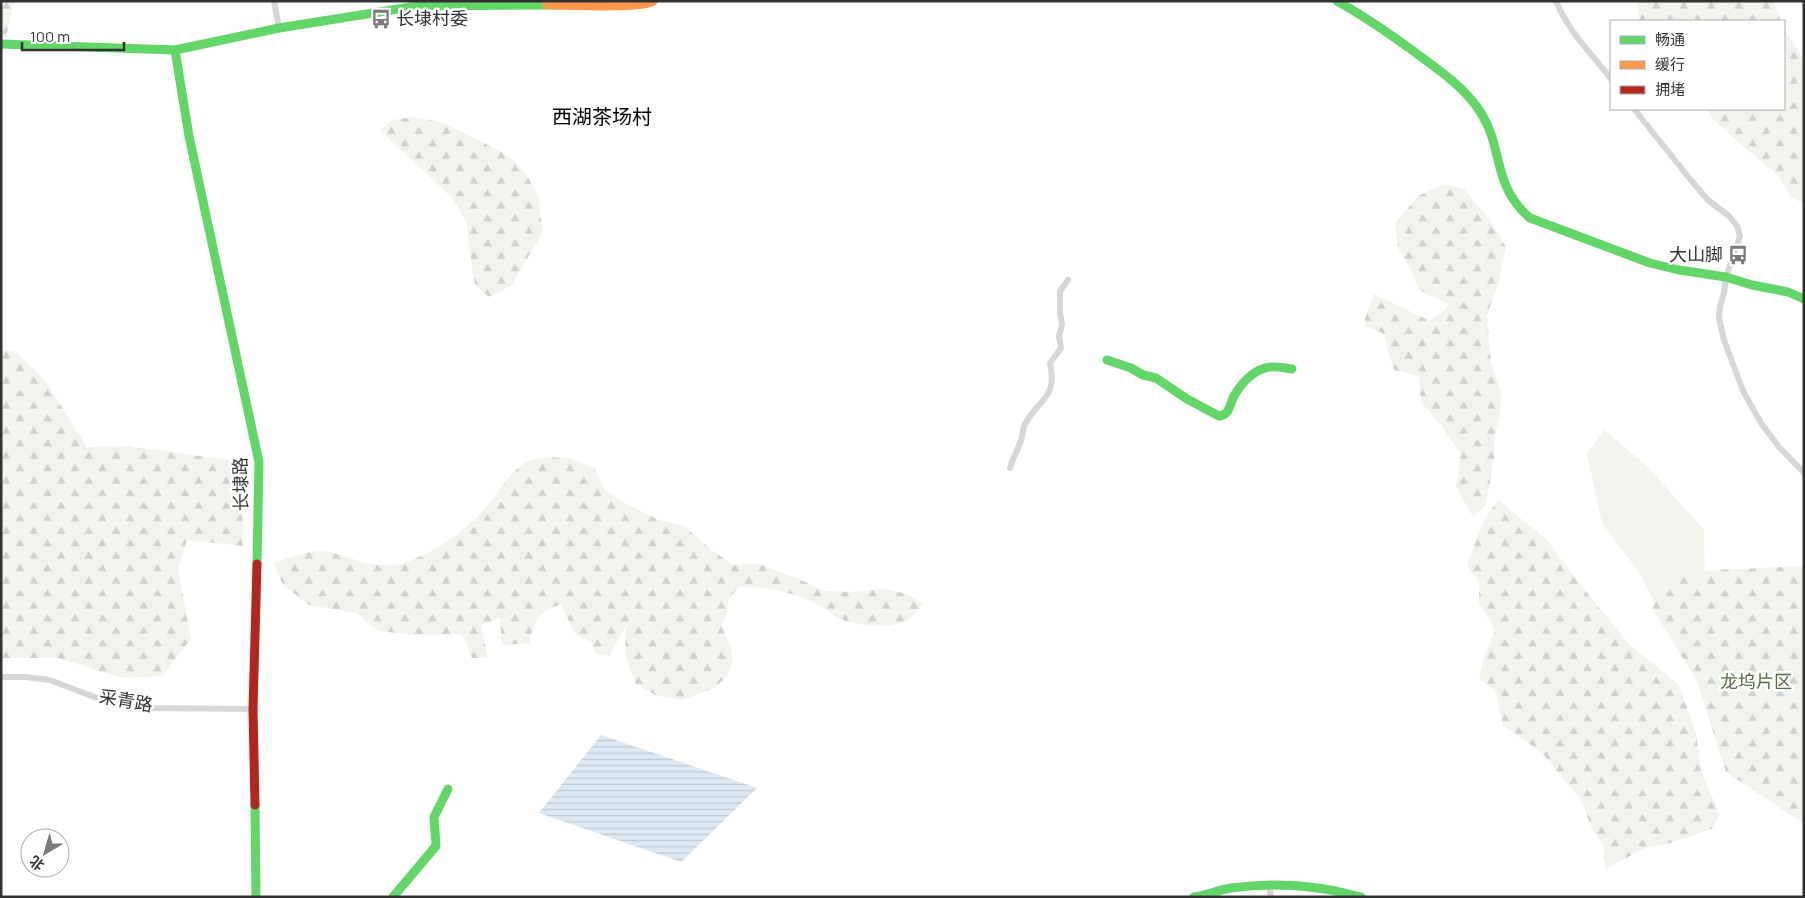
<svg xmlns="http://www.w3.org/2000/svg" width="1805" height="898" font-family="Manrope,'Noto Sans SC',sans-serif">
<defs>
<pattern id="forest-firs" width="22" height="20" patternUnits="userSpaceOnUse" patternTransform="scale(1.25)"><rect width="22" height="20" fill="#f1f4ed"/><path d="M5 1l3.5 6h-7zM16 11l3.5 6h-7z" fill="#cfd2cc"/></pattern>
<pattern id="water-rules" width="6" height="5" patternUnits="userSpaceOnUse" patternTransform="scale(1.25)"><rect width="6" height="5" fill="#dde9f2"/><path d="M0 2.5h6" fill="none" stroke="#bec8d0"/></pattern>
</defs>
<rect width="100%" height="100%" fill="#fff"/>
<path fill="#f1f4ed" d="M1604,430L1647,466L1704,530L1705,606L1657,609L1641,575L1602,523L1587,454Z"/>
<g fill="url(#forest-firs)">
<path d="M1,1H14L6,37H1Z"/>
<path d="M1636,1H1773L1781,21H1640Z"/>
<path d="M1784,28L1804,60V204L1790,196L1778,175L1744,147L1713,119L1707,109H1784Z"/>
<path d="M415,117L444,123L500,151L516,162L529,179L538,196L543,232L511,286L489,297L475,285L471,261L466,221L453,199L380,130L393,120Z"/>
<path d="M1444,184L1464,189L1489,219L1506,247L1499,281L1487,315L1491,363L1501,393L1500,415L1494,438V458L1486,505L1473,517L1456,486L1461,454L1440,424L1421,402L1419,376L1394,370L1383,333L1366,327L1365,318L1374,294L1430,321L1450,305L1419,290L1412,272L1398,248L1395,224L1418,196Z"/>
<path d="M1,350L16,352L44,379L87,447L127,446L242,462L243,546L187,540L178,569L191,639L162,676L122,678L58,658H1Z"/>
<path d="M550,457L572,459L594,468L604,489L624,503L659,520L683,525L711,550L734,565L759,564L799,579L824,591L852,592L884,589L907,594L923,604C919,608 915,614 910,618C892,631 855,626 836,617C830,613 824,607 817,604C793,592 767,587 740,586L729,598L727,613L721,625L730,645L733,659L727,677L712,689L682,700L655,695L635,683L626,657L625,636L628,622L609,656L596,654L591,643L574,632L561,604C536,614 535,619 529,643L502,645L500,618L481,625L488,658H472L462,634L414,635L379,631L356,613L309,605L283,585L274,563C286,559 313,549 325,551C356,557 377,574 410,561C440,549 466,530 487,506C499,492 509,473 525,463C531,459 543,459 550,457Z"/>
<path d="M1498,500L1547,540L1579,583L1629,644L1679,685L1696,733L1701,771L1720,815L1712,829L1670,843L1647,847L1605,869L1604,846L1593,831L1581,800L1542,753L1503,725L1495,690L1479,679L1484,657L1495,630L1479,603V582L1467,566L1483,522Z"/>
<path d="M1804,566V824L1726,772L1697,681L1652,608L1669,578L1717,570Z"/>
</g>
<path fill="url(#water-rules)" d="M601,735L757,788L681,862L539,813Z"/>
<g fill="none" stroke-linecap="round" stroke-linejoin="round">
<g stroke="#d6d6d6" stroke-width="6">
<path d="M274,1L279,28"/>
<path d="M1556,1C1568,31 1592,54 1611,79"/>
<path d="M1634,109L1690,179L1708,200L1729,216L1737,226L1740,236L1726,277L1724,293L1720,306L1719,318L1724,340L1743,391L1761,423L1779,447L1804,473"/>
<path d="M1010,468C1012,459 1017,452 1020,443C1023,437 1022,430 1025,424C1039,399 1058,397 1050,363L1061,348L1059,336L1062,325L1060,313V291L1068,280"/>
<path d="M1,677H25L50,680L102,700L141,708L253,709"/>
<path d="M1269,886L1271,897"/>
</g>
<g stroke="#63d668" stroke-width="9">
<path d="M1337,1C1366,17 1393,36 1420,56C1442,72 1466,89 1481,113C1504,150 1492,186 1530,218L1650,263L1679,270L1726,277L1752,285L1788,292L1804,299"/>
<path d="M1,44L175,50L279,28L417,6L547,5"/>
<path d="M175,50L189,136L259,462L257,564"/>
<path d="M1107,360L1131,368L1143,375L1156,378L1187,399L1219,416C1231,414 1229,405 1234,396C1241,384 1252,372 1265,368C1272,365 1284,368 1292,369"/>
<path d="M255,805L256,897"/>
<path d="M393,897L436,846L434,817L448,789"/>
<path d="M1194,897C1207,895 1219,890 1231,888C1274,882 1319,885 1361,897"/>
</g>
<path stroke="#ff974d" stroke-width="9" d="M547,5C565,5 642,9 653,1"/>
<path stroke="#b3261e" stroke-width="9" d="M255,805L253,709L257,564"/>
</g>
<defs>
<symbol id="bus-bare" viewBox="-9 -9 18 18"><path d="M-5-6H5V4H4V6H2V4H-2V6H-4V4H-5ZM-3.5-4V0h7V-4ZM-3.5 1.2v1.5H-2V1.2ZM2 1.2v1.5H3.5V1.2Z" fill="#7a7a7a" stroke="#fff" stroke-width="2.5" paint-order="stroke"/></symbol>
</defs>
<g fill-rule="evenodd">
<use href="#bus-bare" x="367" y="5" width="28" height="28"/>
<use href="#bus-bare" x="1724" y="241" width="28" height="28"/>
</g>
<g text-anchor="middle" stroke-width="5" stroke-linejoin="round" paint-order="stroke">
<g font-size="18" fill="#323232" stroke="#fff" text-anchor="start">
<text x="396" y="25">长埭村委</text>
<text x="1723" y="261" text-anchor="end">大山脚</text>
</g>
<g font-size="18" fill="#323232" stroke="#fff">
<text transform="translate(241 484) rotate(-91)" y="6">长埭路</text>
<text transform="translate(126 701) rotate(10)" y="6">采青路</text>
</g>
<g font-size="18" fill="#546d40" stroke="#fff">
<text x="1756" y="688">龙坞片区</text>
</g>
<g font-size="20" fill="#000" stroke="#fff">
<text x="602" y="124">西湖茶场村</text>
</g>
</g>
<rect width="1805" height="898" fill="none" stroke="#323232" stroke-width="5"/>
<rect x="1610" y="20" width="175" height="90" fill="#ffffff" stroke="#adadad"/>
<rect x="1620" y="36" width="25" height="8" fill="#63d668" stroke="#adadad"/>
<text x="1655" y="45" font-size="15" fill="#323232">畅通</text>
<rect x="1620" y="61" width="25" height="8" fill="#ff974d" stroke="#adadad"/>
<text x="1655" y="70" font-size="15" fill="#323232">缓行</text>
<rect x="1620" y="86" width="25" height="8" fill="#b3261e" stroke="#adadad"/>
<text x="1655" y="95" font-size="15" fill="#323232">拥堵</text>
<g transform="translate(45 853) rotate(218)"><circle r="24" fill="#ffffff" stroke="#adadad"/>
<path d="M0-4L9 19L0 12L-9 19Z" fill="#7a7a7a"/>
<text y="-8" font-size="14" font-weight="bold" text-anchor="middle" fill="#323232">北</text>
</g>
<path d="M22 42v8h102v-8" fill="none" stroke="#323232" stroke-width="2.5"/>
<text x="30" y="42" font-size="15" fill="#323232" stroke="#ffffff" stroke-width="4" paint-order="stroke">100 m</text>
</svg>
